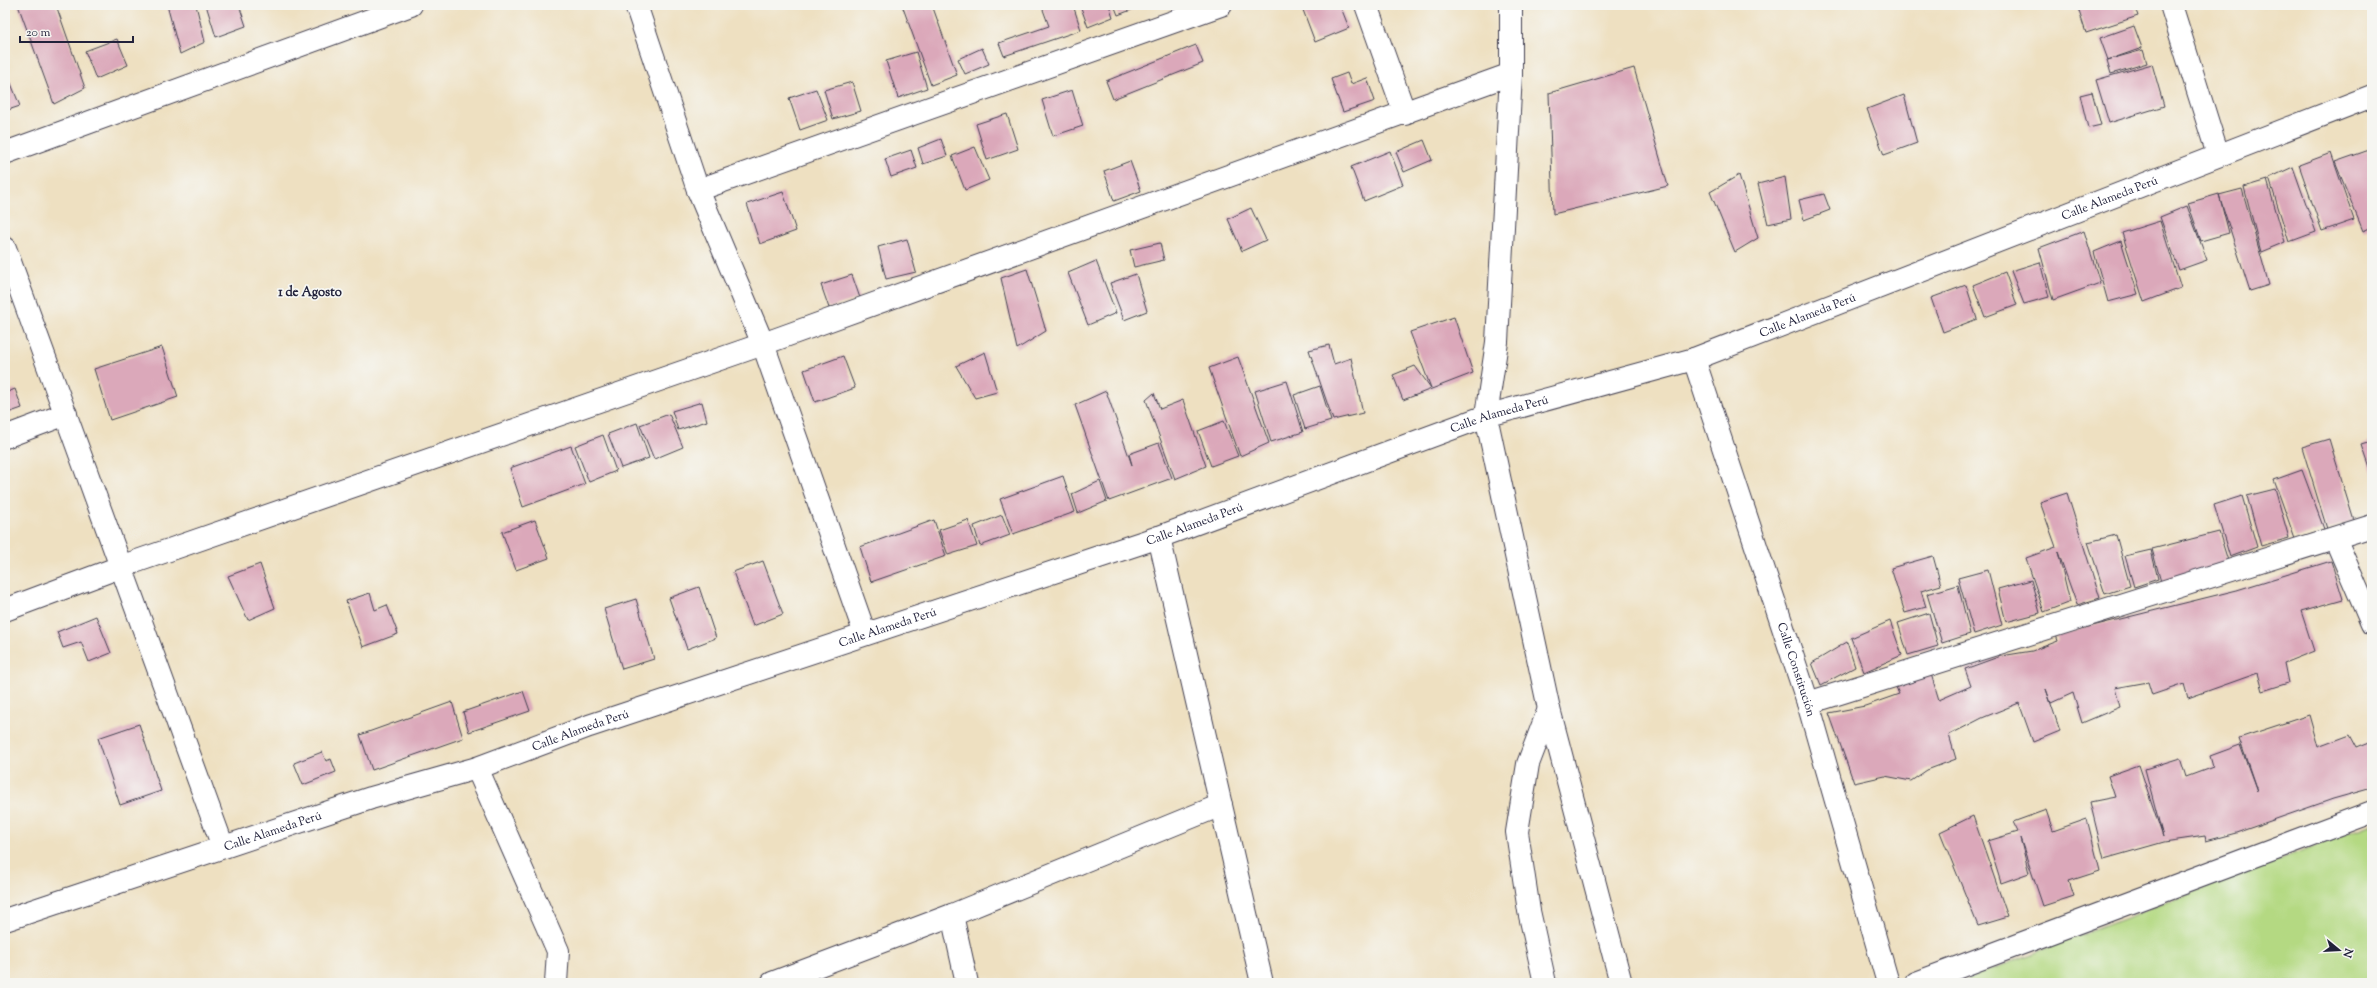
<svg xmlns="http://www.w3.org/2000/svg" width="2377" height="988" font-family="'Sorts Mill Goudy',serif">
<rect width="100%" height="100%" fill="#f6f6f2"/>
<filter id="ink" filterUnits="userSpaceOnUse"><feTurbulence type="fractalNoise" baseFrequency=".025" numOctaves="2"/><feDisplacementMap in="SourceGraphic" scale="8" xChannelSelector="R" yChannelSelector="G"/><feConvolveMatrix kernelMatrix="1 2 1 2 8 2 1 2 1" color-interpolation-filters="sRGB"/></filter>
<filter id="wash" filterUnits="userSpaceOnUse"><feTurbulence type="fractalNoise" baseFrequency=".012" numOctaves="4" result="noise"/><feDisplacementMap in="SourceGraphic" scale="16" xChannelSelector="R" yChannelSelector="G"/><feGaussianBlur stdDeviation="0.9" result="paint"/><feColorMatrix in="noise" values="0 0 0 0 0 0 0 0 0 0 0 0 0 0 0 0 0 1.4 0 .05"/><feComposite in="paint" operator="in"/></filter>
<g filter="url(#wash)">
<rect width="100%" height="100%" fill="#eee0c1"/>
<path fill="#b4d982" stroke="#6b7e5e" d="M2372,824V983H1956Z"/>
<g id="blocks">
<g fill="#dba8ba">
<path d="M18,5H56L85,88L54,104Z"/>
<path d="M167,5H196L205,42L180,54Z"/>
<path d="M206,5H239L246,26L216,37Z"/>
<path d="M902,5H932L957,75L931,85Z"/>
<path d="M1048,5H1073L1081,30L1004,56L999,43L1049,26L1042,7Z"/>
<path d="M1080,5H1109L1113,17L1088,27Z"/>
<path d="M1114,5H1144L1118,15Z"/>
<path d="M1314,5H1340L1349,28L1315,42L1303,10Z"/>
<path d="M2077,5H2134L2138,16L2086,33Z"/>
<path d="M2134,26L2142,48L2108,60L2100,38Z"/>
<path d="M117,39L128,65L96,79L85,51Z"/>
<path d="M1196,45L1203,63L1113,99L1106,81Z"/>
<path d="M982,48L989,64L965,74L958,59Z"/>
<path d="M2143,50L2147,63L2111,74L2107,60Z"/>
<path d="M916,52L927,88L898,98L886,61Z"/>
<path d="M2152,64L2164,106L2109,123L2096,80Z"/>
<path d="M1634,68L1668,186L1553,214L1549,93Z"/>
<path d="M1347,73L1351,84L1367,78L1375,101L1343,112L1331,79Z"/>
<path d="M10,81L20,106L5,111V83Z"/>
<path d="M852,82L861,111L833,119L824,90Z"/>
<path d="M816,89L828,120L800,130L789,98Z"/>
<path d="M1072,90L1083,126L1053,136L1042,100Z"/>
<path d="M2092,92L2101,125L2088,128L2080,95Z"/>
<path d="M1904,95L1917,143L1884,155L1867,109Z"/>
<path d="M1007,114L1018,149L987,160L976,124Z"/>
<path d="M941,139L947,156L923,164L918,148Z"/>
<path d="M1424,140L1432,160L1404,172L1396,152Z"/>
<path d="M975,147L989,180L965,190L952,156Z"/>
<path d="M2372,149V227L2363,231L2335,162Z"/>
<path d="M911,150L917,168L891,177L885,159Z"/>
<path d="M1390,151L1403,185L1364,201L1351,167Z"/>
<path d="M2331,153L2354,220L2322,231L2299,165Z"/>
<path d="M1130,161L1141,191L1114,201L1104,171Z"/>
<path d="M2293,167L2316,232L2289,242L2269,178Z"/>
<path d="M1739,175L1758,238L1735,252L1710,192Z"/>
<path d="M1785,177L1791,219L1768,224L1758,184Z"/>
<path d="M2267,180L2285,242L2261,252L2244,187Z"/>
<path d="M2242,189L2269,285L2250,291L2219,195Z"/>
<path d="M783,192L796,231L760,244L747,204Z"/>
<path d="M1824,194L1830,210L1804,220L1799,200Z"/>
<path d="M2219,194L2229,233L2201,241L2188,203Z"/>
<path d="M2187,206L2207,260L2179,270L2160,217Z"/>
<path d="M1251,208L1266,240L1242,251L1228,219Z"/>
<path d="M2160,221L2181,288L2144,302L2122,233Z"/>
<path d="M2084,231L2100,283L2053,300L2039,248Z"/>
<path d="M907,239L916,272L886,279L878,247Z"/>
<path d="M2121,241L2138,294L2108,302L2094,252Z"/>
<path d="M1160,243L1164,260L1134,267L1130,250Z"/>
<path d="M1096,261L1116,313L1088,325L1068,273Z"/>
<path d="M2040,262L2049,297L2024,304L2011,271Z"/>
<path d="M1027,269L1046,331L1017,349L1001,278Z"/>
<path d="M2005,272L2017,305L1985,317L1973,285Z"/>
<path d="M1136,274L1147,311L1124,320L1110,283Z"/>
<path d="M852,275L860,298L829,308L821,285Z"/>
<path d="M1966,285L1977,319L1943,332L1931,298Z"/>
<path d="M1454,317L1473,373L1403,400L1393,375L1415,366L1431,388L1410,332Z"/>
<path d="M1329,345L1334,364L1351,358L1363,413L1333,420L1309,350Z"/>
<path d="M162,347L178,397L110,420L94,369Z"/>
<path d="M985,352L997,392L975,398L956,366Z"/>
<path d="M843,356L855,388L815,402L804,370Z"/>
<path d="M1238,357L1269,443L1240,456L1209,368Z"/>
<path d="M1287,381L1303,432L1271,442L1255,391Z"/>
<path d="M1320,386L1331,421L1305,429L1294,395Z"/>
<path d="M15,389L22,408L5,414V393Z"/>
<path d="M1106,391L1132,465L1129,454L1159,443L1172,478L1109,501L1075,405Z"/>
<path d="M1154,393L1160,409L1183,400L1206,466L1175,479L1146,400Z"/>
<path d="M702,402L707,421L678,430L672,411Z"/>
<path d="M669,414L683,447L654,459L640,425Z"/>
<path d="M1224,421L1238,456L1211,466L1198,431Z"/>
<path d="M637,423L649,458L621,468L608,434Z"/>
<path d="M603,435L616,471L589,482L575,446Z"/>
<path d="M2329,439L2354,521L2327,529L2302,447Z"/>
<path d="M2372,442V474L2362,445Z"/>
<path d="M571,446L585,484L523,507L510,468Z"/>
<path d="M2302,470L2324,529L2295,539L2274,480Z"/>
<path d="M1063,476L1075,512L1013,534L1000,499Z"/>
<path d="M1100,481L1107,501L1078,513L1072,494Z"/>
<path d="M2275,489L2289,538L2261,546L2247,496Z"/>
<path d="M2067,493L2100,598L2077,605L2058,552L2070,602L2044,612L2026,558L2056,547L2040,502Z"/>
<path d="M2242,496L2257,547L2230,557L2214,505Z"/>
<path d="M1002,515L1010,535L980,546L974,526Z"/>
<path d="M535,520L549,558L516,570L502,532Z"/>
<path d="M934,520L946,556L871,582L860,547Z"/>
<path d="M968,520L977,546L948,555L939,530Z"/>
<path d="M2219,532L2229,564L2161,582L2152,549Z"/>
<path d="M2116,535L2130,586L2105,594L2088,542Z"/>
<path d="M2151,550L2158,579L2134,587L2125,556Z"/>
<path d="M1933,556L1941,585L1921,591L1926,607L1905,613L1891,568Z"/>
<path d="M763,561L783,614L753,626L733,572Z"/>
<path d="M2331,561L2343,599L2301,611L2314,651L2284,663L2288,683L2263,691L2258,673L2188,698L2184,684L2152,695L2148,682L2115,688L2120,707L2082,723L2073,693L2051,703L2046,689L2060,731L2033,742L2019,703L1982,718L1949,735L1956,759L1927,770L1911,781L1885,776L1854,783L1829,713L1865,706L1899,694L1896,687L1931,674L1939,700L1971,686L1965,669L2001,656L2032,651L2058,641L2056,635L2237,590Z"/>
<path d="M260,564L275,608L248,620L228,576Z"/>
<path d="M1988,570L2002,625L1974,634L1958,578Z"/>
<path d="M2031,580L2040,613L2006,622L1998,589Z"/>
<path d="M1958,585L1970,634L1942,643L1927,594Z"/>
<path d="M699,587L716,638L687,649L669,598Z"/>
<path d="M370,593L375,610L387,605L398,634L363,647L346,601Z"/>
<path d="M636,599L654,659L622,669L604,609Z"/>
<path d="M1929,613L1938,646L1908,655L1898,623Z"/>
<path d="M96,616L111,653L89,662L81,642L63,648L57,632Z"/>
<path d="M1890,621L1902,655L1864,672L1851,638Z"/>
<path d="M1847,642L1855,667L1821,685L1812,663Z"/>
<path d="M523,691L530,711L469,732L463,712Z"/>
<path d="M452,702L463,738L372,770L360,735Z"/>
<path d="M2309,715L2318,747L2350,735L2357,748L2372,742V788L2333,799L2236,833L2206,841L2205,836L2164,842L2104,859L2090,802L2115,797L2108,776L2139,765L2163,837L2145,769L2180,758L2186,777L2213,767L2210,756L2240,745L2257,791L2239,738Z"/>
<path d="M139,724L161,791L120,805L98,738Z"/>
<path d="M322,752L326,761L331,759L336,772L303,785L294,763Z"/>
<path d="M2046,810L2053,831L2087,819L2100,871L2069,881L2074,896L2043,906L2020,838L2029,873L2001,883L1988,841L2018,832L2013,822Z"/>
<path d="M1973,816L2008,917L1978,926L1940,832Z"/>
</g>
</g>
</g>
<g filter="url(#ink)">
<use href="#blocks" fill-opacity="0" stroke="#413e4f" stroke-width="1"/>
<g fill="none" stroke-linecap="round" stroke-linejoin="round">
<defs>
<g id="minor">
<path d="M636,5L698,190L763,344L865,634"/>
<path d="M1366,5L1405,114"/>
<path d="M1511,5V74L1497,342L1486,416L1549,709L1621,983"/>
<path d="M2171,5L2218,155"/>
<path d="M5,153L411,5"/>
<path d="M698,190L1221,5"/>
<path d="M5,248L223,847"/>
<path id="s1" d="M1694,359L1808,703L1888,983"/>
<path d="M5,437L66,414"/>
<path d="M1159,537L1262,983"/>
<path d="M2335,538L2372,624"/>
<path d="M5,610L120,567L763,344L1511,74"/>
<path d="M1808,703L2372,526"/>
<path d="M477,768L558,951L556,983"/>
<path d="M952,915L967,983"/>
<path id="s2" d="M5,920L371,798L477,768L589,726L1159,537L1486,416L1694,359L2372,96"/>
<path d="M772,983L952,915L1221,805"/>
<path d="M1545,983L1529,911L1517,832L1528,764L1549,709"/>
<path d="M1916,983L2372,812"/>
</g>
</defs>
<use href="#minor" stroke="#413e4f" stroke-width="24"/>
<use href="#minor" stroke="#fff" stroke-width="22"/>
</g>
</g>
<g text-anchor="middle" stroke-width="3.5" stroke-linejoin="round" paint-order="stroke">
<g font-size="12" fill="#22223b" stroke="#f6f6f2">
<text dy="4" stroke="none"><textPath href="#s2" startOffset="2226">Calle Alameda Perú</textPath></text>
<text dy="4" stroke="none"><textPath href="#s2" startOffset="1902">Calle Alameda Perú</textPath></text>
<text dy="4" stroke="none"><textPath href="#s2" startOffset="1578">Calle Alameda Perú</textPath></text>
<text dy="4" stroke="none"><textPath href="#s2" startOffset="1254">Calle Alameda Perú</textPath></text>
<text dy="4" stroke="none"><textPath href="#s2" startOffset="930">Calle Alameda Perú</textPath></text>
<text dy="4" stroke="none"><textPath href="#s1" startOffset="327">Calle Constitución</textPath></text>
<text dy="4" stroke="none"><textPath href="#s2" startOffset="606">Calle Alameda Perú</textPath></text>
<text dy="4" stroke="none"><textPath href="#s2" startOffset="282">Calle Alameda Perú</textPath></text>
</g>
<g font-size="13" font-weight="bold" fill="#22223b" stroke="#f6f6f2">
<text x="310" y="296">1 de Agosto</text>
</g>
</g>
<rect width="2377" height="988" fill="none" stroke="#f6f6f2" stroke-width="20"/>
<g transform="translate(2339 950) rotate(108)" stroke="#f6f6f2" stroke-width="3" paint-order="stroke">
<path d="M0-3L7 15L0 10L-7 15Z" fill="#22223b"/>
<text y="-6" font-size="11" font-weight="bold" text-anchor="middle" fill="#22223b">N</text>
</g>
<path d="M20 36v6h113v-6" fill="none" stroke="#22223b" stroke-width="2"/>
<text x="26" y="36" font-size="12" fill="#22223b" stroke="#f6f6f2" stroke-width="3" paint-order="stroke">20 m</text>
</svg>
